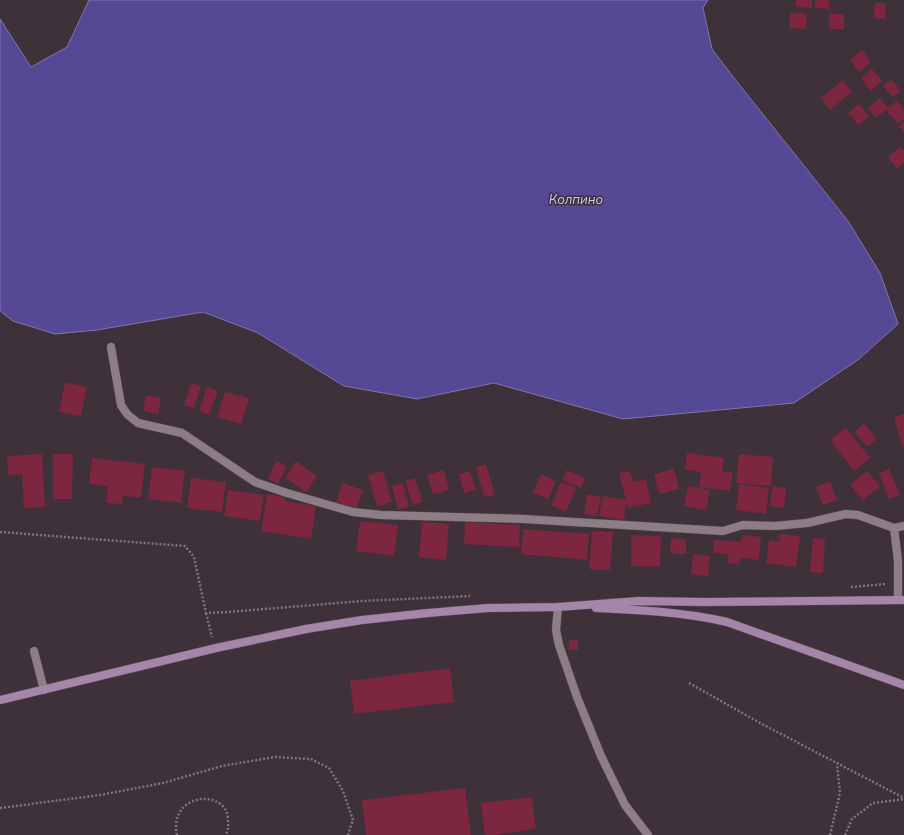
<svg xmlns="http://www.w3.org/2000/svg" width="904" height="835" font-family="Mulish,sans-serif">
<rect width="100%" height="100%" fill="#3e3139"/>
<path fill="#554894" stroke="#8175ac" d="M89,0H708L703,8L712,49L734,78L848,221L880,273L898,324L859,359L794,403L623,419L494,383L417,399L344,386L258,333L203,312L97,330L55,334L13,321L0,311V19L31,67L67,47Z"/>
<g fill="#7c2640">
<path d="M796,0H812V8L796,7Z"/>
<path d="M815,0H829V9L815,8Z"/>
<path d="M875,3H886L885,19L874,18Z"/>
<path d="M790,13L807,14L806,29L789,28Z"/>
<rect x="829" y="14" width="15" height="15"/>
<path d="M862,50L871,62L859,72L850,60Z"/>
<path d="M872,69L882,81L871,91L861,79Z"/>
<path d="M891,79L901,91L893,97L883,86Z"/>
<path d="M843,80L852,92L830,110L821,98Z"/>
<path d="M880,98L888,108L897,101L904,109V119L898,124L886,110L876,118L868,108Z"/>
<path d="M859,104L869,116L858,125L848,113Z"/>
<path d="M904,122V132L899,126Z"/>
<path d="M900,147L904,151V163L897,169L888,157Z"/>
<path d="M65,382L87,387L81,416L59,412Z"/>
<path d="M191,383L201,386L194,408L184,405Z"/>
<path d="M207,387L218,391L209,415L199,411Z"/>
<path d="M225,392L249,398L241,424L217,417Z"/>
<path d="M146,395L161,398L158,414L143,411Z"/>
<path d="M904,414V445L902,446L894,417Z"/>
<path d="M864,423L877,439L867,447L854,432Z"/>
<path d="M846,428L870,458L854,471L830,440Z"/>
<path d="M687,453L724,458L722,471L733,473L730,491L699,487L701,472L685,470Z"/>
<path d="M42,454L45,507L24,508L22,474L8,475L7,456Z"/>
<path d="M53,454H73L72,499H53Z"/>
<path d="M739,454L773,457L771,486L736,483Z"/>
<path d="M92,458L145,464L141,498L123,496L122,504L106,503L108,486L89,484Z"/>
<path d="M276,461L287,466L278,484L268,479Z"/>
<path d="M296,461L317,476L306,492L285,478Z"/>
<path d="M486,464L495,495L484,497L476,467Z"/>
<path d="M152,467L185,471L181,503L148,499Z"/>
<path d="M674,469L679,489L659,494L654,474Z"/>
<path d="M889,469L900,495L889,499L879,473Z"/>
<path d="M444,470L449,490L433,494L427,475Z"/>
<path d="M567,470L585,478L581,488L562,480Z"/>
<path d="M383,471L392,502L377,506L368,475Z"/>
<path d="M470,471L476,490L464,493L459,474Z"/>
<path d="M630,471L633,482L646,479L651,503L628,508L626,503L624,520L599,516L603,496L626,500L619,473Z"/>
<path d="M867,471L880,486L863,500L850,485Z"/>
<path d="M541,474L556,481L548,499L533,493Z"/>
<path d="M191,478L226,482L222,512L187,508Z"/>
<path d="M415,478L423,502L413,505L405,481Z"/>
<path d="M830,481L837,500L823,505L816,487Z"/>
<path d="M561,482L576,488L566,512L551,505Z"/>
<path d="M342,483L363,490L357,508L336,502Z"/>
<path d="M403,483L409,506L398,510L392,486Z"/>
<path d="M739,484L769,488L766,514L736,510Z"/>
<path d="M688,486L710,490L706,510L684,506Z"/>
<path d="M772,486L786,488L784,508L770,506Z"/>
<path d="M228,490L264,495L260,521L224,516Z"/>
<path d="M267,494L285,497L284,501L316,506L311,539L261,531Z"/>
<path d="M587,494L601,497L597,516L584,514Z"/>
<path d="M360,521L398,525L394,556L356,551Z"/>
<path d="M422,522L449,524L446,560L419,557Z"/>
<path d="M465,522L520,525L519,547L464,544Z"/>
<path d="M523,529L589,534L587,560L521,554Z"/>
<path d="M592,531L613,532L610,570L589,569Z"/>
<path d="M780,534L800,536L796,567L766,563L769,540L779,542Z"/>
<path d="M631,535L661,536L660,567L631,566Z"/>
<path d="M742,535L761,537L759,560L740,558L739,564L727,563L728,554L713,553L714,540L741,542Z"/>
<path d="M671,538L686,539V554L670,553Z"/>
<path d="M813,538L825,539L823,573L810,572Z"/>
<path d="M693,554L710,556L708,576L691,574Z"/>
<rect x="569" y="640" width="9" height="10"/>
<path d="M450,668L454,702L354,714L350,681Z"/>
<path d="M465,788L471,835H366L362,800Z"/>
<path d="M532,797L536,829L495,835H485L481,803Z"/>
</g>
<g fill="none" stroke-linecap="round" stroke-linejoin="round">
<defs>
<g id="lane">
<path d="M111,347L121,405L127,414L138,423L182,433L255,482L287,493L353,512L381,515L524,519L723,531L743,525L775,526L807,523L846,514L858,515L894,528"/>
<path d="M558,607L556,630L559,645L577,697L601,756L625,805L648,835"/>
<path d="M34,651L44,690"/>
</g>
<path id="street" d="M898,600V561L894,528L904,526"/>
<g id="secondary">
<path d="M596,608C640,610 684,612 727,622L904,685"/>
<path d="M0,700L216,648L306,629L362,620L428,613L488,608L558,607L639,601L704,602L904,600"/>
</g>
</defs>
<use href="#lane" stroke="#5b4f57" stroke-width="9"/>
<use href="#street" stroke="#5b4f57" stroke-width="9"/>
<use href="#secondary" stroke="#5b4f57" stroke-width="9"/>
<g stroke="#80757c" stroke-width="2.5" stroke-dasharray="2 2" stroke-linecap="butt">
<path d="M0,532L185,546L194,557L206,613L229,612L362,601L470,596"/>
<path d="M851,587L886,584"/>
<path d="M206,613L212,637"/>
<path d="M689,683L762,724L904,798"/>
<path d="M0,808L100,795L163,783L222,766L275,757L311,759L329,768L343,791L353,820L348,835"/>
<path d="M177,835C168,792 228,788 228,820C228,826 229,830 225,835"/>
<path d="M830,835L840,793L837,764"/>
<path d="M845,835L852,819L873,803L904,799"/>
</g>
<use href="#lane" stroke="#8d7d87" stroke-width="8"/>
<use href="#street" stroke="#8d7d87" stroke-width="8"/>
<use href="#secondary" stroke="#a486a8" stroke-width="8"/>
</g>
<g text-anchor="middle" stroke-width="3" stroke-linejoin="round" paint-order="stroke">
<g font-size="13" font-style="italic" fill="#cdcaf5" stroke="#3e3139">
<text x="576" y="204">Колпино</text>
</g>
</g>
</svg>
